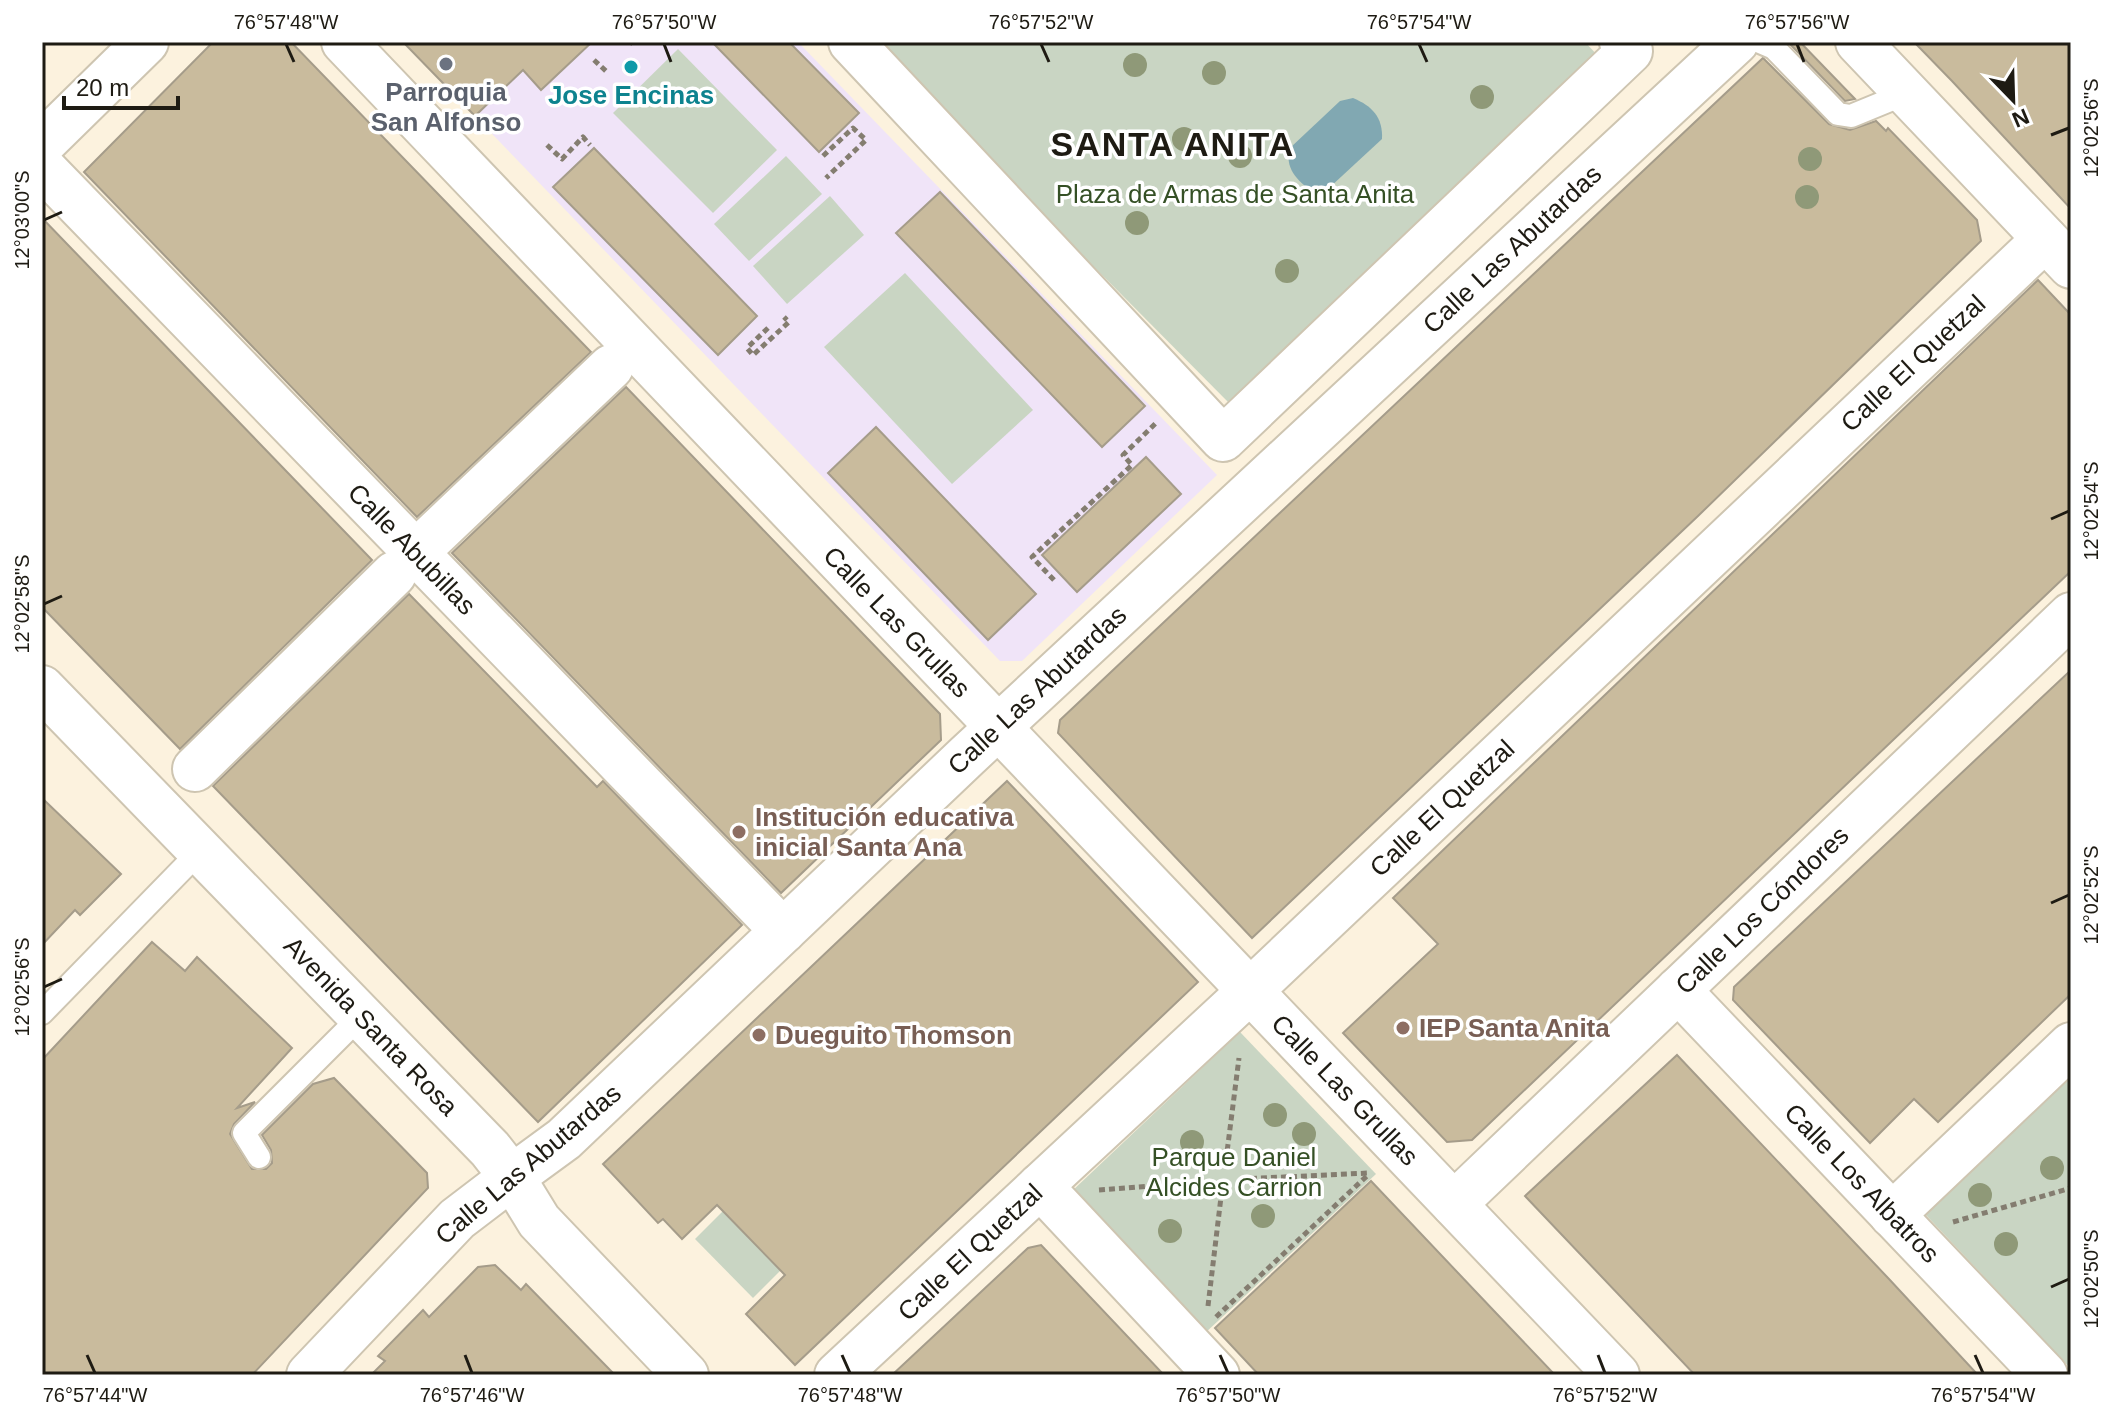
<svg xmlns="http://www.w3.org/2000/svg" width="2113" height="1417" font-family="Arial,sans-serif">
<rect width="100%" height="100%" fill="#fcf2de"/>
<path fill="#f0e4f8" d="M491,42H798L1217,475L1022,661H1000L445,85Z"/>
<g fill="#c9d5c3">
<path d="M871,42H1585L1600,58L1233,407Z"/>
<path d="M678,49L777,150L713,213L613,113Z"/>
<path d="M786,156L822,194L749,261L714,224Z"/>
<path d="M830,196L864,235L787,304L753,266Z"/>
<path d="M905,273L1033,410L952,484L824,347Z"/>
<path d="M1240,1032L1376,1174L1204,1334L1071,1192Z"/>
<path d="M2071,1074V1369L1925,1214Z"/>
<path d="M727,1207L785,1266L753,1298L695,1239Z"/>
</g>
<path fill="#81a8b2" d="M1353,98C1372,106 1383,117 1382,139L1329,188L1312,191C1297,181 1284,167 1290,148L1340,101Z"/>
<g fill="#c9bb9d" stroke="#a59c8a" stroke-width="2">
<path d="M213,42H291L591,352L417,517L84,172Z"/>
<path d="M403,42H592L541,90L523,70L475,116Z"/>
<path d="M712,42H789L859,113L819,152Z"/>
<path d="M1788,42H1800L1855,99L1845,101Z"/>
<path d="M1914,42H2071V209L1952,81Z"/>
<path d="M1763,58L1829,124L1850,130L1876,121L1886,131L1888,128L1977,220L1981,241L1698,516L1252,938L1058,733L1060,720Z"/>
<path d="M594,148L757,316L718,355L553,187Z"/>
<path d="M940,192L1145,406L1102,447L896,233Z"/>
<path d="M42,218L372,560L180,749L42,607Z"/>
<path d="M2038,280L2071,315V571L1472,1140L1447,1142L1343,1033L1438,944L1393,898Z"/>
<path d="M626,387L940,714L941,740L781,893L452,553Z"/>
<path d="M876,427L1036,594L988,640L828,473Z"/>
<path d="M1146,457L1181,494L1077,592L1042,555Z"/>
<path d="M409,594L597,787L603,781L742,925L538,1122L213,786Z"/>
<path d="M2071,670V994L1938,1122L1914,1099L1870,1143L1733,1000L1734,987Z"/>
<path d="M1007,781L1198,982L795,1365L746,1314L785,1275L717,1205L682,1239L663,1219L658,1223L603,1164Z"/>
<path d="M42,798L121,874L80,915L75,910L42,945Z"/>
<path d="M152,942L185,971L197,957L292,1048L237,1108L255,1102L234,1124L230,1134L252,1169H266L272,1163L271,1150L262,1135L313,1084L334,1078L427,1173L428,1188L252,1375H42V1060Z"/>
<path d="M1677,1055L1889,1279L1978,1375H1695L1525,1196Z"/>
<path d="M1371,1181L1496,1313L1555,1375H1259L1215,1328Z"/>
<path d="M1041,1245L1164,1375H892L1028,1248Z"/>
<path d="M495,1265L521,1290L526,1284L615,1375H371L385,1361L378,1356L423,1310L429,1317L478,1267Z"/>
</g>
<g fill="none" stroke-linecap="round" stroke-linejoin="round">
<defs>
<g id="lane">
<path d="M1760,42L1774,48L1838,114L1851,116L1907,93"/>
<path d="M42,1013L200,851"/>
<path d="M259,1157L244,1133L361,1016"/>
</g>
<g id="street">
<path d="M344,42L1617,1375"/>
<path d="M851,42L1223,439L1630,51L1622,42"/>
<path d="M1858,42L2071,266"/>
<path d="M42,167L783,931"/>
<path d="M432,537L611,367"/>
<path d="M195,769L394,574"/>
<path d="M1678,990L2045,1375"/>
<path d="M1040,1186L1217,1375"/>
<path d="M1454,1204L2071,615"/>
<path d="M1892,1215L2071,1045"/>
<path d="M309,1375L457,1219L512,1177"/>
<path d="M837,1375L1250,991L2045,239"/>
</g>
<g id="secondary">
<path d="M42,144L146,42"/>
<path d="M42,688L490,1149L512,1177L539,1221L686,1375"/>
<path d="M512,1177L564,1139L967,756L1736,42"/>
</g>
</defs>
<use href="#lane" stroke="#cec5b1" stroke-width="26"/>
<use href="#street" stroke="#cec5b1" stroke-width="48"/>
<use href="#secondary" stroke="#cec5b1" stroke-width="48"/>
<g stroke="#847d70" stroke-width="5" stroke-dasharray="6 4" stroke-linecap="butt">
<path d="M631,42L633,44"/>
<path d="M594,60L606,71"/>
<path d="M547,145L562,159L583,137L590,145"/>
<path d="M823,156L853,128L866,140L826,178"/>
<path d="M768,328L747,348L753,355L789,322L784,317"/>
<path d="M1054,580L1032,557L1132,465L1123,455L1156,423"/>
<path d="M1226,1160L1239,1058"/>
<path d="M1241,1179L1369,1173"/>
<path d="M1099,1190L1204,1182"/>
<path d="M1953,1222L2071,1188"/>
<path d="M1208,1306L1221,1197"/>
<path d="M1216,1317L1369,1174"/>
</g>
<use href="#lane" stroke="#fff" stroke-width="22"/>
<use href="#street" stroke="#fff" stroke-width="44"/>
<use href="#secondary" stroke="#fff" stroke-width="44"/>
</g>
<g fill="#8f9978">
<circle cx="1135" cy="65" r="12"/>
<circle cx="1214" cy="73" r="12"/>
<circle cx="1482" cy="97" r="12"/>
<circle cx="1184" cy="139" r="12"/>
<circle cx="1240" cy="156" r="12"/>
<circle cx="1810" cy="159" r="12"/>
<circle cx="1807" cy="197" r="12"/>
<circle cx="1137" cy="223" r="12"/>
<circle cx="1287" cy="271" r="12"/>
<circle cx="1275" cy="1115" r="12"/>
<circle cx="1304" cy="1134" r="12"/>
<circle cx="1192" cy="1142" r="12"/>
<circle cx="2052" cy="1168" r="12"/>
<circle cx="1980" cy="1195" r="12"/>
<circle cx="1263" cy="1216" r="12"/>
<circle cx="1170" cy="1231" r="12"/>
<circle cx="2006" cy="1244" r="12"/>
</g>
<path fill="none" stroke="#1e1b13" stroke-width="3" d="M286,44L294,62M664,44L671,62M1041,44L1049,62M1419,44L1427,62M1797,44L1804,62M2051,135L2069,128M44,220L62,212M2051,519L2069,511M44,604L62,596M2051,903L2069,895M44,987L62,979M2051,1287L2069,1279M87,1355L95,1373M465,1355L472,1373M842,1355L850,1373M1220,1355L1228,1373M1598,1355L1605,1373M1975,1355L1983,1373"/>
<circle fill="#6b7280" stroke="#fff" stroke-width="3" cx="446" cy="64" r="8"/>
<circle fill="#0f9aa8" stroke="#fff" stroke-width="3" cx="631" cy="67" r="8"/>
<g fill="#8d6e63" stroke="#fff" stroke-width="3">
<circle cx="739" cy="832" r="8"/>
<circle cx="1403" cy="1028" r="8"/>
<circle cx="759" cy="1035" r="8"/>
</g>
<g text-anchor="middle" stroke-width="7" stroke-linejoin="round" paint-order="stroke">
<g font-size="26" font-weight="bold" fill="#5b616d" stroke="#fff">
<text x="446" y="101">Parroquia<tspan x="446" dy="30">San Alfonso</tspan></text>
</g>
<g font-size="26" font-weight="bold" fill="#0d838f" stroke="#fff">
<text x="631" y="104">Jose Encinas</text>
</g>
<g font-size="26" fill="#355025" stroke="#fff">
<text x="1235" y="203">Plaza de Armas de Santa Anita</text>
<text x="1234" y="1166">Parque Daniel<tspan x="1234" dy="30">Alcides Carrion</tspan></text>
</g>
<g font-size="26" fill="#1e1b13" stroke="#fff">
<text transform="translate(1512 249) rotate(-43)" y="9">Calle Las Abutardas</text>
<text transform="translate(1913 363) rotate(-43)" y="9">Calle El Quetzal</text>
<text transform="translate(412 549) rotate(46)" y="9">Calle Abubillas</text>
<text transform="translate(897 622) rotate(46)" y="9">Calle Las Grullas</text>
<text transform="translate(1037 690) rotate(-43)" y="9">Calle Las Abutardas</text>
<text transform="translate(1442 808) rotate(-43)" y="9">Calle El Quetzal</text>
<text transform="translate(1762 910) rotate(-44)" y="9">Calle Los Cóndores</text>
<text transform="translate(371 1026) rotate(46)" y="9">Avenida Santa Rosa</text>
<text transform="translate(1345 1090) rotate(46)" y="9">Calle Las Grullas</text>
<text transform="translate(528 1164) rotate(-40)" y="9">Calle Las Abutardas</text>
<text transform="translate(1862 1183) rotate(46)" y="9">Calle Los Albatros</text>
<text transform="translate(970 1252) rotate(-43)" y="9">Calle El Quetzal</text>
</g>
<g font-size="26" font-weight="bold" fill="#785e54" stroke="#fff" text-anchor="start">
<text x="755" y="826">Institución educativa<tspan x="755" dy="30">inicial Santa Ana</tspan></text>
<text x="1419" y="1037">IEP Santa Anita</text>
<text x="775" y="1044">Dueguito Thomson</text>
</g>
<g font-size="34" font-weight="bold" letter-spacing="2" fill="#1e1b13" stroke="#fff">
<text x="1173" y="156">SANTA ANITA</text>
</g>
</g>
<rect width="2113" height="1417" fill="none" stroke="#ffffff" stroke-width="88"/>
<g transform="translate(2013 100) rotate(157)" stroke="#ffffff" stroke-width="6" paint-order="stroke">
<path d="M0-6L14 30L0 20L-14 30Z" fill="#1e1b13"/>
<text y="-12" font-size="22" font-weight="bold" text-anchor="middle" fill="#1e1b13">N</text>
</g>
<path d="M64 96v12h114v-12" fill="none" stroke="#1e1b13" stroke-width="4"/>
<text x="76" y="96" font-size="24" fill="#1e1b13" stroke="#ffffff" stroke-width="6" paint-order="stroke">20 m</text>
<rect x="44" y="44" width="2025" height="1329" fill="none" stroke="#1e1b13" stroke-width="3"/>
<g font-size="20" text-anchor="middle" fill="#1e1b13">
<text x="286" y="29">76°57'48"W</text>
<text x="664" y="29">76°57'50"W</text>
<text x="1041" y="29">76°57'52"W</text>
<text x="1419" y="29">76°57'54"W</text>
<text x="1797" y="29">76°57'56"W</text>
<text transform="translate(2091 128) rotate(-90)" y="7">12°02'56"S</text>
<text transform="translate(22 220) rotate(-90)" y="7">12°03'00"S</text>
<text transform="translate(2091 511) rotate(-90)" y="7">12°02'54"S</text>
<text transform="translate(22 604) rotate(-90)" y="7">12°02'58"S</text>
<text transform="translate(2091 895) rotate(-90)" y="7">12°02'52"S</text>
<text transform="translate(22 987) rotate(-90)" y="7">12°02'56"S</text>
<text transform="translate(2091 1279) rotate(-90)" y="7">12°02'50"S</text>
<text x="95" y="1402">76°57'44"W</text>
<text x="472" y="1402">76°57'46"W</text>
<text x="850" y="1402">76°57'48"W</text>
<text x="1228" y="1402">76°57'50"W</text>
<text x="1605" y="1402">76°57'52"W</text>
<text x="1983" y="1402">76°57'54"W</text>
</g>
</svg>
